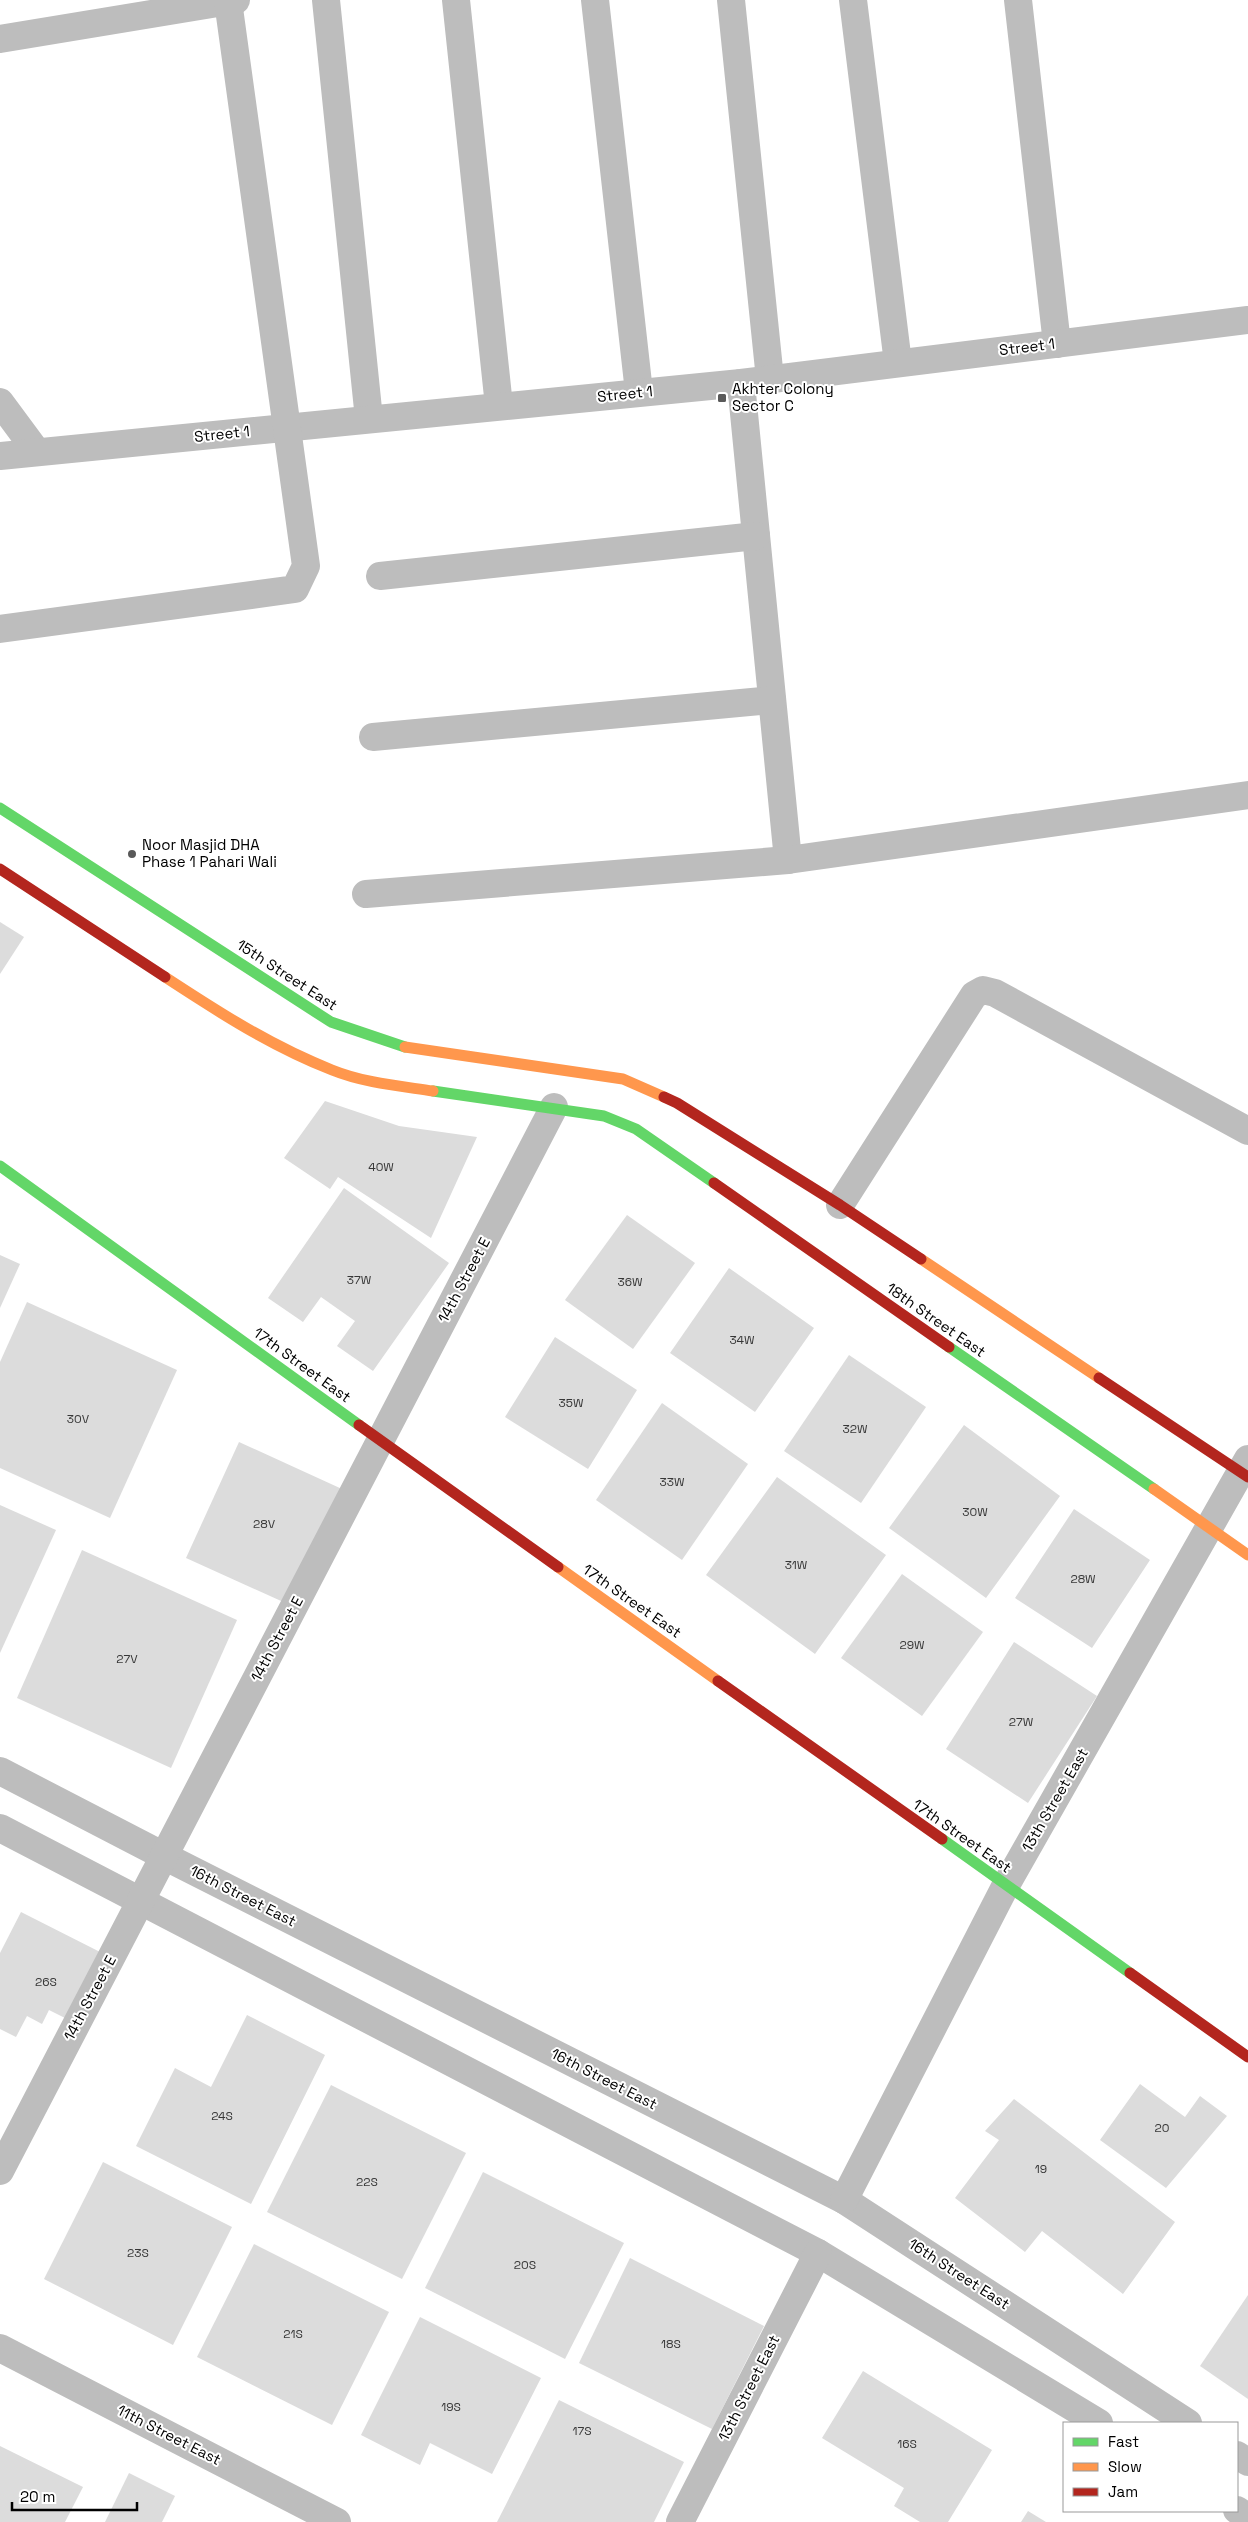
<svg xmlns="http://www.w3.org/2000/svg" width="1248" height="2522" font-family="'Space Grotesk',sans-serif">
<rect width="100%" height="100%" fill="#fff"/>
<g fill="#dcdcdc">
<path d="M0,922L24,937L0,974Z"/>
<path d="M325,1101L399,1126L477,1137L431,1238L338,1177L330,1189L284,1158Z"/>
<path d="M344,1188L449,1263L373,1371L337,1346L355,1321L321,1297L303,1322L268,1298Z"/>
<path d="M627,1215L695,1263L633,1349L565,1300Z"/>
<path d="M0,1255L20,1264L0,1308Z"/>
<path d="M729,1268L814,1328L755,1412L670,1353Z"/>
<path d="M27,1302L177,1370L110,1518L0,1468V1362Z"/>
<path d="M555,1337L637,1390L588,1469L505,1417Z"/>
<path d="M849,1355L926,1407L861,1503L784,1451Z"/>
<path d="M662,1403L748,1464L682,1560L596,1500Z"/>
<path d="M964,1425L1060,1496L986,1598L889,1528Z"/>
<path d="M239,1442L342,1489L290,1605L186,1558Z"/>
<path d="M777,1477L886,1555L815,1654L706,1575Z"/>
<path d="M0,1505L56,1530L0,1653Z"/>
<path d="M1074,1509L1150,1560L1092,1648L1015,1598Z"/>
<path d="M82,1550L237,1620L171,1768L17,1698Z"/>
<path d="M902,1574L983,1632L922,1716L841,1658Z"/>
<path d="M1014,1642L1097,1696L1028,1803L946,1749Z"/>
<path d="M21,1912L106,1955L73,2022L49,2010L42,2024L27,2016L16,2037L0,2029V1953Z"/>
<path d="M247,2015L325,2055L251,2204L136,2146L175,2068L211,2087Z"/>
<path d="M1140,2084L1185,2117L1200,2096L1227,2116L1166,2188L1100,2140Z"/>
<path d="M331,2085L466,2153L402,2279L267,2212Z"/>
<path d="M1014,2099L1175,2222L1123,2294L1042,2231L1025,2252L955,2198L999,2140L985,2131Z"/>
<path d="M103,2162L232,2227L173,2345L44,2279Z"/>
<path d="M483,2172L624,2243L565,2359L425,2288Z"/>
<path d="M254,2244L389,2312L332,2425L197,2357Z"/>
<path d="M630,2258L764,2326L712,2429L579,2363Z"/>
<path d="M1248,2295V2399L1200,2366Z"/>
<path d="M420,2317L541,2378L492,2474L430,2443L420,2465L361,2435Z"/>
<path d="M863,2371L992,2450L948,2522H920L894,2506L904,2488L822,2438Z"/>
<path d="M559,2400L684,2462L654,2522H497Z"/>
<path d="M0,2446L83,2487L65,2522H0Z"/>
<path d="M129,2473L175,2496L162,2522H105Z"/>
<path d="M1028,2511L1046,2522H1021Z"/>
</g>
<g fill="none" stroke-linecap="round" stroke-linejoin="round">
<g stroke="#bdbdbd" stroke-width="28">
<path d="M326,0L369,419"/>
<path d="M456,0L499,406"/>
<path d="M595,0L639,392"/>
<path d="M731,0L770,379"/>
<path d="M853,0L898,363"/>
<path d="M1018,0L1057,344"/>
<path d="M0,39L236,0"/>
<path d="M741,383L788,860"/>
<path d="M0,402L37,452"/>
<path d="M0,456L741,383L1248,320"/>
<path d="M380,576L756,536"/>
<path d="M0,629L295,589L306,566L228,1"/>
<path d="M373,737L772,700"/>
<path d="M366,894L788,860L1248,795"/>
<path d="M840,1205L974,995L983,990L995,993L1248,1131"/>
<path d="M0,1771L164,1856L844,2200L1188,2423"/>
<path d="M0,1828L818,2253L1099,2423"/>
<path d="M0,2171L554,1107"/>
<path d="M844,2200L1006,1885L1248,1459"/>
<path d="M0,2348L337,2522"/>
<path d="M1237,2455L1248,2462"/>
<path d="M1237,2510L1248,2517"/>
<path d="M680,2522L818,2253"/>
</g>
<g stroke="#63d668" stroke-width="11">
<path d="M0,808L331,1022L405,1047"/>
<path d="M433,1091L604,1116L636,1129L714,1183"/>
<path d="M0,1166L359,1425"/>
<path d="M949,1347L1154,1489"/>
<path d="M942,1839L1130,1973"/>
</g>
<g stroke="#ff974d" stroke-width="11">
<path d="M165,977C220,1013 271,1046 332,1070C364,1083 400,1086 433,1091"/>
<path d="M405,1047L623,1079L664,1097"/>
<path d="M921,1259L1099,1378"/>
<path d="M1154,1489L1248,1555"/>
<path d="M558,1567L718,1681"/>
</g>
<g stroke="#b3261e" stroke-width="11">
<path d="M0,869L165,977"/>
<path d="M664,1097L677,1103L840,1205L921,1259"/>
<path d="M714,1183L949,1347"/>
<path d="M1099,1378L1248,1477"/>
<path d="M359,1425L558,1567"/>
<path d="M718,1681L942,1839"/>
<path d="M1130,1973L1248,2057"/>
</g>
</g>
<g fill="#595959" stroke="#fff" stroke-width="2">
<rect x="717" y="393" width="10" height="10" rx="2.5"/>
<circle cx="132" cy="854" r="5"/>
</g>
<g text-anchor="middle" stroke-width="4" stroke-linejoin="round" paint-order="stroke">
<g font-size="12" fill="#373737">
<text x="381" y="1171">40W</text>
<text x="359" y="1284">37W</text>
<text x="630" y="1286">36W</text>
<text x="742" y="1344">34W</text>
<text x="571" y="1407">35W</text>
<text x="78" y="1423">30V</text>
<text x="855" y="1433">32W</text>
<text x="672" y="1486">33W</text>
<text x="975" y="1516">30W</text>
<text x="264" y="1528">28V</text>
<text x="796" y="1569">31W</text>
<text x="1083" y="1583">28W</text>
<text x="912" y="1649">29W</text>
<text x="127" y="1663">27V</text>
<text x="1021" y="1726">27W</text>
<text x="46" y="1986">26S</text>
<text x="222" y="2120">24S</text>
<text x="1162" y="2132">20</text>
<text x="1041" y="2173">19</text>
<text x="367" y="2186">22S</text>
<text x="138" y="2257">23S</text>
<text x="525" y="2269">20S</text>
<text x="293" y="2338">21S</text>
<text x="671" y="2348">18S</text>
<text x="451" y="2411">19S</text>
<text x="582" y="2435">17S</text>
<text x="907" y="2448">16S</text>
</g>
<g font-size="15" fill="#000" stroke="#fff">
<text transform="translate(1027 347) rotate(-7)" y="5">Street 1</text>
<text transform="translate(625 394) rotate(-6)" y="5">Street 1</text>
<text transform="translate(222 434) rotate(-6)" y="5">Street 1</text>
<text transform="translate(287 975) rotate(33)" y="5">15th Street East</text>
<text transform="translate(464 1280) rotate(-62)" y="5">14th Street E</text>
<text transform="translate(936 1320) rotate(35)" y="5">18th Street East</text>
<text transform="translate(302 1365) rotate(36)" y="5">17th Street East</text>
<text transform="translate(632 1601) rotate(35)" y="5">17th Street East</text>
<text transform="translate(277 1639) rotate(-62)" y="5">14th Street E</text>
<text transform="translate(1055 1800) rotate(-60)" y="5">13th Street East</text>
<text transform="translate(962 1836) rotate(35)" y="5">17th Street East</text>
<text transform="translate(243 1896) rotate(27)" y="5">16th Street East</text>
<text transform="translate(90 1998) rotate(-62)" y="5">14th Street E</text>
<text transform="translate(604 2079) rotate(27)" y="5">16th Street East</text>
<text transform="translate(959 2274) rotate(33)" y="5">16th Street East</text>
<text transform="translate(749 2388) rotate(-63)" y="5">13th Street East</text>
<text transform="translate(169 2435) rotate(27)" y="5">11th Street East</text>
</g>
<g font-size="15" fill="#000" stroke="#fff" text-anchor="start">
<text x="732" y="394">Akhter Colony<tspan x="732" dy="17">Sector C</tspan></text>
<text x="142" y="850">Noor Masjid DHA<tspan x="142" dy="17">Phase 1 Pahari Wali</tspan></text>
</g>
</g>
<rect x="1063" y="2422" width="175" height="90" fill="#ffffff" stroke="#999999"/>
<rect x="1073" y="2438" width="25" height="8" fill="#63d668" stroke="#999999"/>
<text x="1108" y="2447" font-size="15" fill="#000000">Fast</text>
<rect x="1073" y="2463" width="25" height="8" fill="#ff974d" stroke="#999999"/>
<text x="1108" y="2472" font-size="15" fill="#000000">Slow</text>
<rect x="1073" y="2488" width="25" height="8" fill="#b3261e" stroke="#999999"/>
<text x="1108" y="2497" font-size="15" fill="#000000">Jam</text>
<path d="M12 2502v8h125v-8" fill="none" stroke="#000000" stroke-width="2.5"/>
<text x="20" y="2502" font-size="15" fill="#000000" stroke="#ffffff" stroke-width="4" paint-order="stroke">20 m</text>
</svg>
